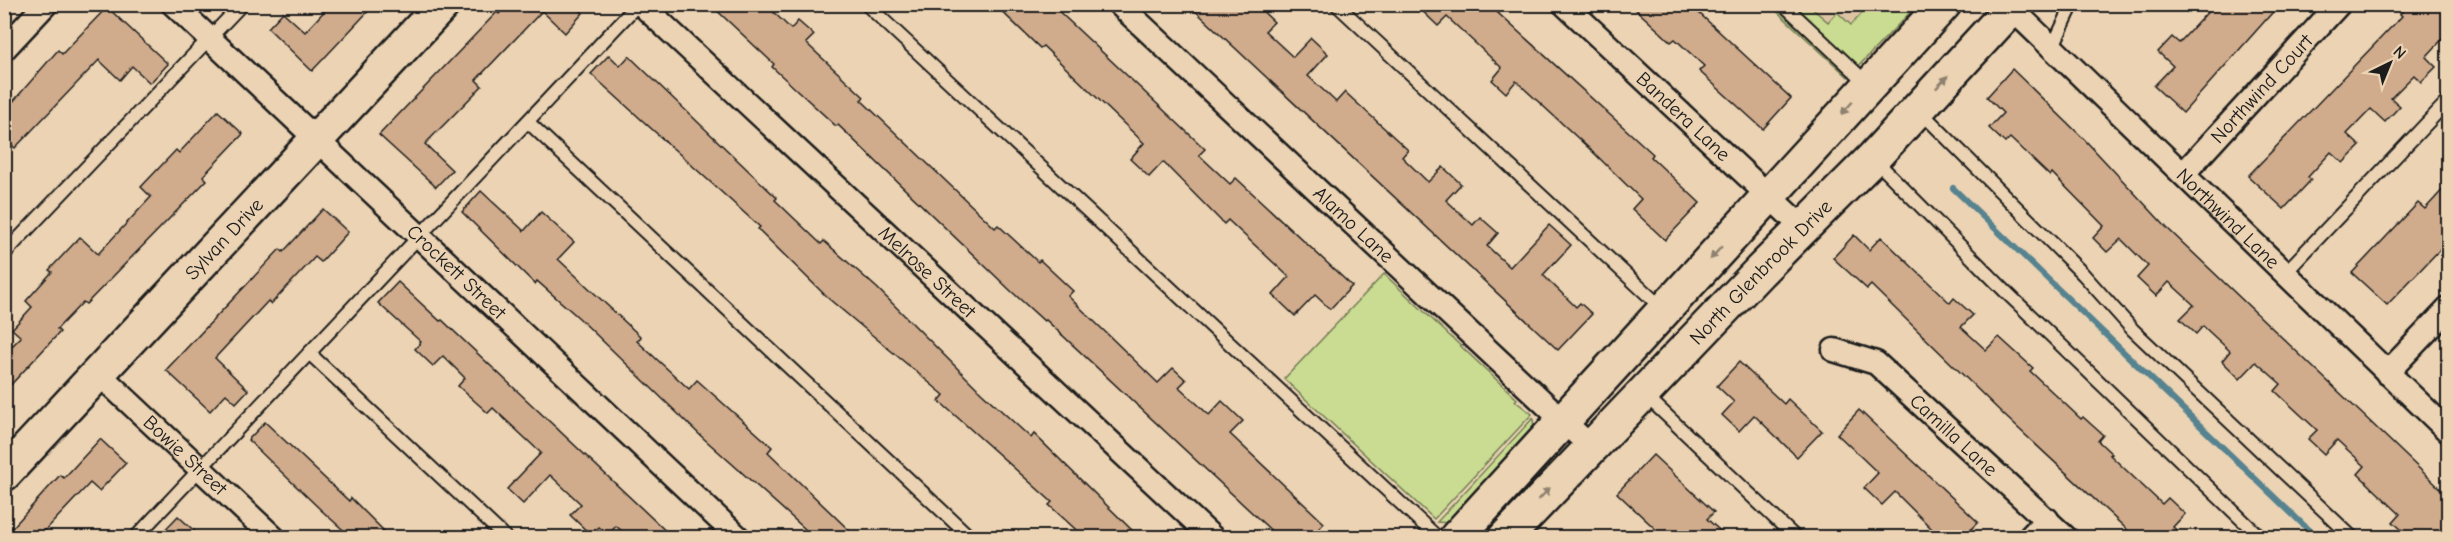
<svg xmlns="http://www.w3.org/2000/svg" width="2453" height="542" font-family="'Comic Neue',sans-serif">
<rect width="100%" height="100%" fill="#ebd3b3"/>
<filter id="ink" filterUnits="userSpaceOnUse"><feTurbulence type="fractalNoise" baseFrequency=".0167" numOctaves="2"/><feDisplacementMap in="SourceGraphic" scale="12" xChannelSelector="R" yChannelSelector="G"/><feConvolveMatrix kernelMatrix="1 2 1 2 8 2 1 2 1" color-interpolation-filters="sRGB"/></filter>
<g filter="url(#ink)">
<path fill="#dfc4a4" d="M1794,5H1928L1865,71Z"/>
<g fill="#cadc91" stroke="#737c56" stroke-width="1.5">
<path d="M1770,5H1808L1828,22L1837,12L1851,25L1870,5H1917L1848,77Z"/>
<path d="M1384,274L1517,399L1515,401L1532,414L1434,519L1284,379Z"/>
<path d="M1533,418L1534,431L1450,523L1437,522Z"/>
</g>
<g fill="none" stroke-linecap="round" stroke-linejoin="round">
<path stroke="#56838f" stroke-width="6" d="M1953,188L2317,538"/>
</g>
<g fill="#d0ab8c" stroke="#1c1c1c" stroke-width="1.5">
<path d="M331,4H375L312,71L268,28L283,12L305,32Z"/>
<path d="M508,4H574L583,13L565,33L542,11L476,80L482,86L425,144L452,170L436,187L379,135L497,12L499,14Z"/>
<path d="M710,4H765L791,29L798,21L814,35L806,43L864,97L861,100L995,228L998,225L1038,262L1040,260L1073,291L1068,296L1158,383L1173,368L1186,380L1179,387L1209,415L1222,401L1243,421L1230,434L1324,523L1311,537H1278L1046,320L1044,321L1011,291L838,125L836,126L772,67L774,64Z"/>
<path d="M994,4H1051L1205,149L1199,155L1230,184L1236,178L1352,286L1330,309L1315,295L1295,316L1273,295L1289,277L1228,220L1224,224L1163,162L1149,177L1130,159L1144,143L1043,46L1040,48Z"/>
<path d="M1188,4H1255L1274,22L1265,31L1293,57L1311,38L1328,54L1308,76L1336,102L1345,92L1408,150L1402,157L1428,182L1443,167L1461,184L1446,200L1473,225L1480,217L1498,233L1487,246L1510,267L1549,225L1571,245L1543,275L1576,307L1580,303L1592,314L1558,350Z"/>
<path d="M1415,4H1488L1653,154L1651,157L1700,203L1665,240L1632,209L1641,199L1593,152L1516,81L1506,93L1492,80L1502,68L1447,17L1438,26Z"/>
<path d="M1630,4H1707L1699,13L1791,98L1763,129L1699,71L1704,66L1675,39L1671,42Z"/>
<path d="M2215,4H2280L2183,113L2154,86L2173,66L2158,52L2172,37L2179,43Z"/>
<path d="M2408,4H2448V33L2426,57L2436,67L2421,82L2414,75L2391,98L2400,106L2385,122L2371,109L2347,134L2360,146L2343,163L2331,152L2308,177L2311,180L2284,209L2248,176L2402,16L2400,14Z"/>
<path d="M107,7L168,64L150,83L132,66L120,80L99,60L15,148L4,138V112L58,50L62,54Z"/>
<path d="M609,55L620,66L629,56L777,198L775,200L821,244L824,241L877,288L981,392L1031,438L1034,434L1139,537H1084L1049,505L1052,502L939,401L944,395L829,299L758,229L760,227L591,74Z"/>
<path d="M2012,69L2084,139L2167,228L2448,496V530L2441,537H2410L2393,522L2400,514L2358,474L2365,466L2337,440L2324,454L2308,439L2317,430L2275,391L2281,384L2256,362L2240,379L2222,361L2230,351L2203,326L2196,334L2180,319L2194,305L2169,282L2156,296L2137,278L2148,266L2121,239L2107,252L2093,238L2104,226L2052,173L2050,176L2010,138L2005,143L1989,128L2003,113L1987,97Z"/>
<path d="M218,111L243,134L203,176L207,180L86,304L83,302L57,329L60,332L4,392V354L21,337L12,329L32,307L26,301L52,272L49,270L80,237L98,254L151,197L141,187L176,150L179,153Z"/>
<path d="M2448,184V241L2387,305L2352,273L2418,203L2425,209Z"/>
<path d="M481,191L524,231L541,212L574,242L558,259L641,337L637,341L689,389L697,380L772,447L768,452L856,537H814L702,437L579,318L537,281L535,284L462,212Z"/>
<path d="M323,209L348,232L321,262L315,257L271,304L268,301L215,358L248,390L236,403L226,394L210,411L166,370L280,249L283,252Z"/>
<path d="M1854,235L1869,250L1881,237L1950,303L1954,298L1973,315L1961,327L1986,350L1999,337L2033,368L2030,371L2081,419L2083,417L2103,435L2098,441L2112,454L2110,455L2162,504L2168,498L2185,514L2173,527L2184,537H2135L2005,416L1871,285L1867,289L1833,258Z"/>
<path d="M398,282L440,321L442,320L672,537H629L616,526L608,535L599,527L591,535L570,515L581,504L550,475L523,504L507,489L541,453L493,408L488,413L458,386L465,378L443,356L433,366L415,349L421,342L378,303Z"/>
<path d="M1739,362L1784,404L1788,399L1822,431L1797,457L1754,415L1739,431L1722,415L1734,402L1717,386Z"/>
<path d="M1859,410L1978,522L1963,537H1940L1895,492L1882,505L1864,488L1878,473L1837,434Z"/>
<path d="M265,422L349,501L351,498L390,537H351L321,510L248,440Z"/>
<path d="M100,439L126,463L99,491L90,483L39,537H4L60,475L64,478Z"/>
<path d="M1653,455L1714,512L1707,519L1727,537H1664L1617,493Z"/>
<path d="M178,516L201,537H158Z"/>
</g>
<g fill="none" stroke-linecap="round" stroke-linejoin="round">
<defs>
<g id="lane">
<path d="M866,4L1438,538"/>
<path d="M1336,4L1664,310"/>
<path d="M1783,4L1868,84"/>
<path d="M2052,48L2073,4"/>
<path d="M1920,111L2083,274L2133,330L2353,538"/>
<path d="M528,122L971,538"/>
<path d="M1874,159L2005,291L2261,538"/>
<path d="M4,254L242,4"/>
<path d="M2285,273L2448,101"/>
<path d="M309,353L506,538"/>
<path d="M1644,394L1796,538"/>
<path d="M135,538L638,4"/>
</g>
<g id="street">
<path id="s1" d="M173,4L739,538"/>
<path id="s2" d="M641,4L1213,538"/>
<path id="s3" d="M1119,4L1590,446"/>
<path id="s4" d="M1564,4L1803,228"/>
<path id="s5" d="M2007,4L2448,431"/>
<path d="M4,49L46,4"/>
<path id="s6" d="M2183,174L2339,4"/>
<path id="s7" d="M1834,350L1876,363L2066,538"/>
<path id="s8" d="M98,373L274,538"/>
<path d="M2387,373L2448,309"/>
<path d="M2029,538L2047,519"/>
</g>
<g id="secondary">
<path id="s9" d="M4,474L443,4"/>
<path d="M1456,538L1944,4"/>
<path id="s10" d="M1505,538L1760,271L1873,158L2015,4"/>
</g>
</defs>
<use href="#lane" stroke="#1c1c1c" stroke-width="16"/>
<use href="#street" stroke="#1c1c1c" stroke-width="27"/>
<use href="#secondary" stroke="#1c1c1c" stroke-width="38"/>
<use href="#lane" stroke="#ebd3b3" stroke-width="12"/>
<use href="#street" stroke="#ebd3b3" stroke-width="22"/>
<use href="#secondary" stroke="#ebd3b3" stroke-width="33"/>
</g>
<defs><path id="oneway-solid" d="M-6-.8H1V-3.2L6.5 0L1 3.2V.8H-6Z" transform="scale(1.5)"/></defs>
<g fill="#8e816f">
<use href="#oneway-solid" transform="translate(1942 82) rotate(-47)"/>
<use href="#oneway-solid" transform="translate(1847 108) rotate(132)"/>
<use href="#oneway-solid" transform="translate(1716 253) rotate(131)"/>
<use href="#oneway-solid" transform="translate(1544 494) rotate(-46)"/>
</g>
</g>
<g text-anchor="middle" stroke-width="4.5" stroke-linejoin="round" paint-order="stroke">
<g font-size="20" fill="#1c1c1c" stroke="#ebd3b3">
<text dy="7" stroke="none"><textPath href="#s6" startOffset="116">Northwind Court</textPath></text>
<text dy="7" stroke="none"><textPath href="#s4" startOffset="164">Bandera Lane</textPath></text>
<text dy="7" stroke="none"><textPath href="#s5" startOffset="308">Northwind Lane</textPath></text>
<text dy="7" stroke="none"><textPath href="#s3" startOffset="322">Alamo Lane</textPath></text>
<text dy="7" stroke="none"><textPath href="#s9" startOffset="322">Sylvan Drive</textPath></text>
<text dy="7" stroke="none"><textPath href="#s1" startOffset="390">Crockett Street</textPath></text>
<text dy="7" stroke="none"><textPath href="#s2" startOffset="392">Melrose Street</textPath></text>
<text dy="7" stroke="none"><textPath href="#s10" startOffset="369">North Glenbrook Drive</textPath></text>
<text dy="7" stroke="none"><textPath href="#s7" startOffset="150">Camilla Lane</textPath></text>
<text dy="7" stroke="none"><textPath href="#s8" startOffset="120">Bowie Street</textPath></text>
</g>
</g>
<rect width="2453" height="542" fill="none" stroke="#ebd3b3" stroke-width="24"/>
<rect x="12" y="12" width="2429" height="518" fill="none" stroke="#1c1c1c" stroke-width="2" filter="url(#ink)"/>
<g transform="translate(2390 63) rotate(43)" stroke="#ebd3b3" stroke-width="4.5" paint-order="stroke">
<path d="M0-4.5L10 22L0 15L-10 22Z" fill="#1c1c1c"/>
<text y="-9" font-size="16" font-weight="bold" text-anchor="middle" fill="#1c1c1c">N</text>
</g>
</svg>
